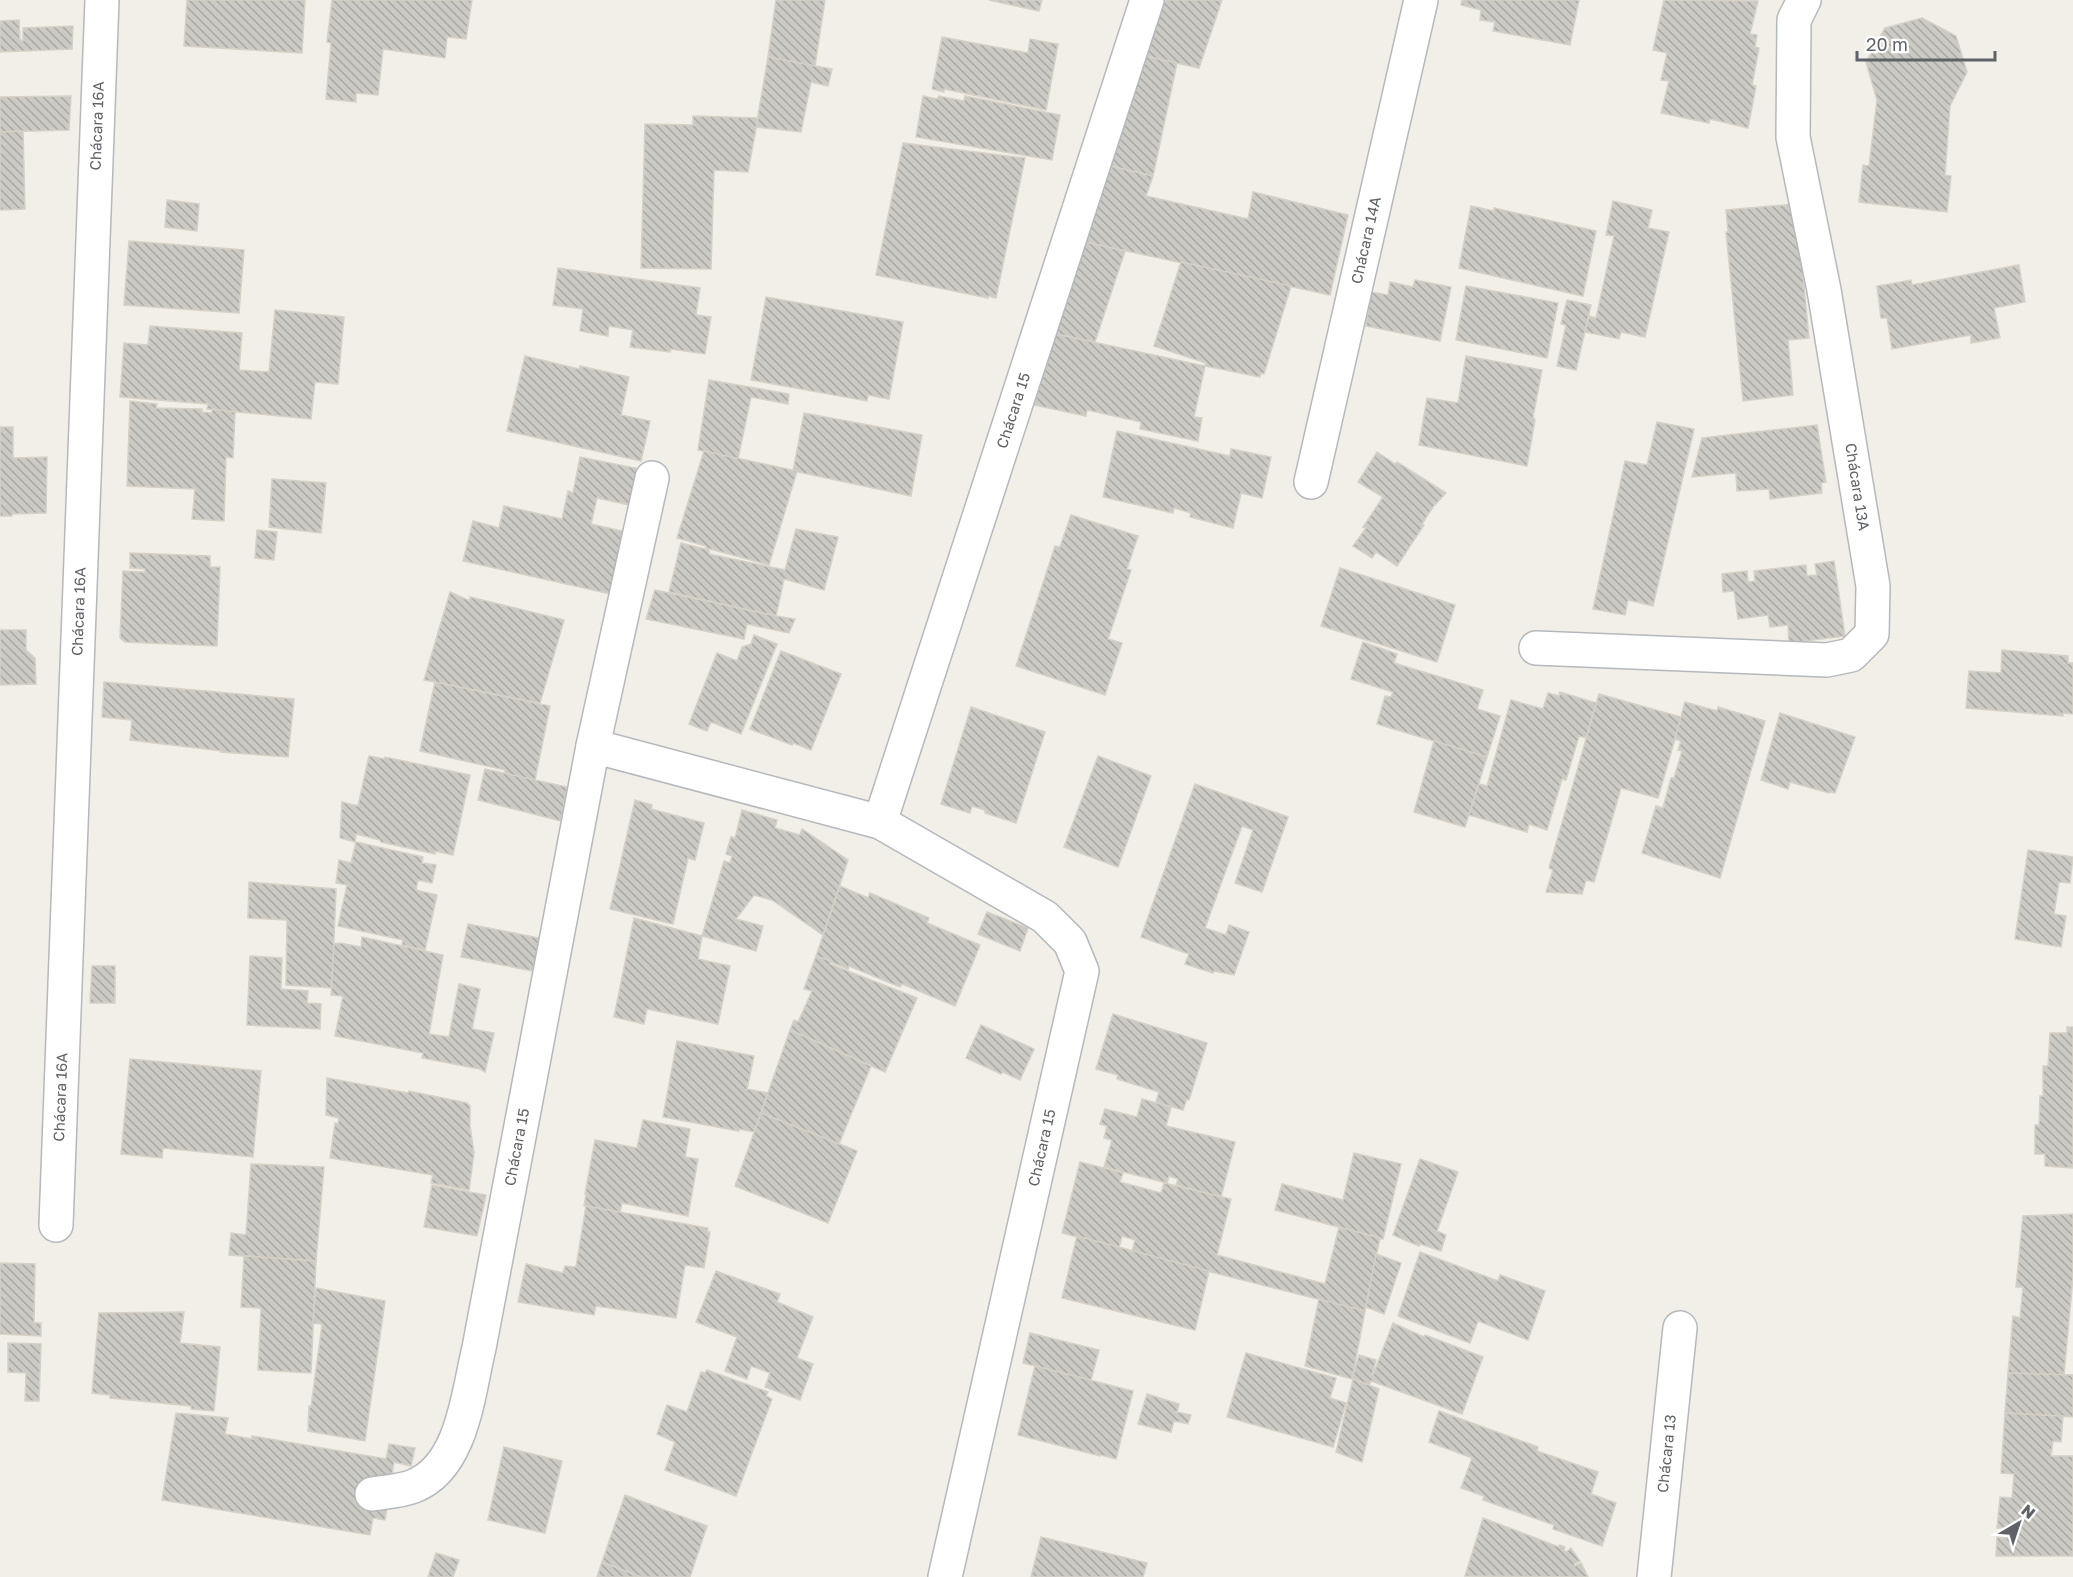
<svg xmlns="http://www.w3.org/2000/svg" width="2073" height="1577" font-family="'Golos Text',sans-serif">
<defs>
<pattern id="building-back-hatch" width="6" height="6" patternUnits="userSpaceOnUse" patternTransform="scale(1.5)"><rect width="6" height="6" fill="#cccac5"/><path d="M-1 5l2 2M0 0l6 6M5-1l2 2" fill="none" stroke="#a9a8a4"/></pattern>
</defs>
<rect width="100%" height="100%" fill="#f1efe8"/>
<g fill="url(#building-back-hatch)" stroke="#d6d1c6" stroke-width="1.5">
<path d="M187,0H305L302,53L184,46Z"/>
<path d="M332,0H472L466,39L447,37L445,58L383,49L378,95L356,93V102L326,99L331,43L327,42Z"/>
<path d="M776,0H825L815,66L768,57Z"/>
<path d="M989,0H1042L1039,11Z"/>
<path d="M1163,0H1222L1199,68L1145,56Z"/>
<path d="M1462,0H1579L1570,45L1493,31L1495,22L1480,20L1481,10L1461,5Z"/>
<path d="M1664,0L1758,1L1750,34L1757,35L1755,47L1759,48L1752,85L1756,86L1748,128L1710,119L1709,123L1661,113L1669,81L1661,80L1667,53L1653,50Z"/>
<path d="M1922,18L1956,36L1967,72L1950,106L1945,175L1951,176L1947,212L1859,202L1863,165L1869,166L1877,100L1866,62L1885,28Z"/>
<path d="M19,20L20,40L23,41V28L73,26L72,49L0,52V21Z"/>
<path d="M942,37L1028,53L1030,39L1058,44L1046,110L944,89V92L932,89Z"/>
<path d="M1145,56L1177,63L1153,176L1110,166Z"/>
<path d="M768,57L832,69L828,86L811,82L801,132L756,127Z"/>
<path d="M71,96L69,130L0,132V97Z"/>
<path d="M923,96L937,99L939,96L964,101L965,96L1060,115L1052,160L916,137Z"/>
<path d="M693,116L758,118L748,172L714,170L711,269L641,268L645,124L693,125Z"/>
<path d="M23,131L25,209L0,210V132Z"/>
<path d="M903,143L1025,158L996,298L988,296V298L876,275Z"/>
<path d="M1110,166L1153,176L1146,196L1248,219L1253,192L1348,215L1330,295L1085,242Z"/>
<path d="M167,200L199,204L197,231L165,227Z"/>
<path d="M1613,201L1652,210L1648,228L1669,232L1645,337L1621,332L1619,339L1585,332L1589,316L1596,318L1614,236L1606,235Z"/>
<path d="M1796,204L1809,338L1788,340L1793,395L1743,401L1726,232H1728L1726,210Z"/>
<path d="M1471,206L1494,211V208L1596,231L1583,296L1459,268Z"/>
<path d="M129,241L244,250L239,313L124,305Z"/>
<path d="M1085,242L1125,251L1095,342L1056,334Z"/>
<path d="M1181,262L1291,286L1264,374L1261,373L1260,377L1205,366L1206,363L1154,346Z"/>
<path d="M2019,265L2025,302L1994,308L2000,338L1971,343V335L1892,349L1887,318H1881L1877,286L1911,280L1912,285Z"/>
<path d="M558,268L700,288L696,315L711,317L705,354L671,349L670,352L630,347L633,330L609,326L608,336L580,331L583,309L553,305Z"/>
<path d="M1415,280L1451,287L1440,341L1366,326L1371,292L1388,295L1390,282L1413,287Z"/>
<path d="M1466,286L1558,303L1547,358L1456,340Z"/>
<path d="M766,297L903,322L889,399L868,395L867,401L751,380Z"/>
<path d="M1567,300L1591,305L1576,370L1557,366L1566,325L1561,324Z"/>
<path d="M275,310L344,317L338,384L315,382L311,419L207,409L208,404L120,397L124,343L148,345L150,326L242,333L239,370L269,372Z"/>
<path d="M1056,334L1205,366L1194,417L1202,418L1198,441L1140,429L1141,422L1087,410L1086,416L1034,405Z"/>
<path d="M525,356L579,369L580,366L629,377L621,415L650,421L641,461L507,431Z"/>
<path d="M1466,356L1542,370L1533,417L1535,420L1527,466L1419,445L1427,398L1458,403Z"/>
<path d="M709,380L789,394L788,404L751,397L738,459L698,450Z"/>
<path d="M130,401L157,404L156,408L202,409V412L211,413L213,409L235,412L233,458L226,457L224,521L192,519L195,489L127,486Z"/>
<path d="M804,413L922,435L911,496L793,471Z"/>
<path d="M1657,422L1694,429L1653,606L1628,600L1625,615L1593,609L1625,461L1647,465Z"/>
<path d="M1817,425L1826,482L1821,483L1822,493L1770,499L1769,489L1737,491L1736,473L1692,477L1702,438Z"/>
<path d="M0,427H13V458L47,457L46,513L12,514V516H0Z"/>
<path d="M1117,431L1230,456L1231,449L1271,457L1262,498L1241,493L1233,528L1190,517L1191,513L1174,508L1173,513L1103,497Z"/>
<path d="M704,451L797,471L769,565L706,548V546L677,538Z"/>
<path d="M1377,452L1395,464L1397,462L1446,493L1433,507L1422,524L1424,525L1397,566L1376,552L1372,558L1353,546L1366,528L1363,527L1383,497L1358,482Z"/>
<path d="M580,457L640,469L630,505L597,498L591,524L626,532L611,594L463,561L473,521L499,528L504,506L562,519L568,491L573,493Z"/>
<path d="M272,479L326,483L321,533L269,527Z"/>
<path d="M1071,515L1138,536L1127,569L1131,570L1108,639L1122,643L1105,695L1016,666L1055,546L1060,547Z"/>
<path d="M796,529L838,537L824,590L784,579L776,616L669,592L681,543L709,550V554L785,570Z"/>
<path d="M257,530L277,532L274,560L255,558Z"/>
<path d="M130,553L210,556V567H220L217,646L125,642L120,638L123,571L145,572V569L130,568Z"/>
<path d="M1834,561L1845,636L1789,643L1788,625L1770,627L1768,615L1738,619L1734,591L1723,592L1722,574L1747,571L1748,582L1755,581L1754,571L1806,565L1807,576L1817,575L1815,564Z"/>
<path d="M1340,568L1455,605L1437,662L1321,626Z"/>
<path d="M655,590L776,616L795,619L789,633L747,624L744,639L646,619Z"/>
<path d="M450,592L470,601V597L564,620L540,703L424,680Z"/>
<path d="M0,630H26V650L35,658L36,684L0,685Z"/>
<path d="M754,635L777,644L741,734L711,722L707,731L689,724L717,653L737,661L742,647L751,644Z"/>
<path d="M1363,642L1397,654L1394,663L1483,690L1477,709L1500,716L1487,757L1377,724L1385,696L1391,697L1393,692L1351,679Z"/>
<path d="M2002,650L2068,656V663H2073V714L2063,713V716L1966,708L1969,671L2001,673Z"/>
<path d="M781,651L841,674L811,750L793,743L792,745L750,729Z"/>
<path d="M104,682L294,699L288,757L221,752L222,751L130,740L132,720L102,717Z"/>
<path d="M435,682L550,706L535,780L505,774V770L420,751Z"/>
<path d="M1560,692L1596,703L1586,738L1579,736L1566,780L1562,779L1547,830L1529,824L1527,832L1469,815L1479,784L1487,786L1511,700L1543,709L1548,693L1559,696Z"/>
<path d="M1599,694L1681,717L1675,739L1658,798L1621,788L1594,882L1586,880L1582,894L1546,892L1553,870L1549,868Z"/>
<path d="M1685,702L1717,711L1718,707L1765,721L1720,878L1642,853L1656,806L1663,808L1671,778H1674L1682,751L1678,750L1681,741L1675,739Z"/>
<path d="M971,707L1045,732L1016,823L985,813V810L972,806L970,813L941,804Z"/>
<path d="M1780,713L1855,737L1835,793L1830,792L1829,793L1790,782L1788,789L1761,780Z"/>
<path d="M1434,741L1487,757L1465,827L1414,812Z"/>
<path d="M369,756L384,759L385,757L470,775L453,855L435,851V854L381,842L380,840L356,834L355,842L340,838L342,802L358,806Z"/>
<path d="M1098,756L1151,776L1118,867L1064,847Z"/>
<path d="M485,769L567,787L561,821L478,800Z"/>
<path d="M1195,784L1288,817L1262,892L1235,883L1253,830L1242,826L1205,928L1226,935L1229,925L1249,932L1234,975L1214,971L1213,973L1185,964L1189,954L1141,937Z"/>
<path d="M635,800L652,805L651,809L704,823L695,860L688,858L673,924L610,909Z"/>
<path d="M742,810L777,820L775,828L800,835L802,829L848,860L823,935L772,900L754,895L736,919L763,926L756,951L702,936L724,861L730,863L732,856L726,854L731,837L735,838Z"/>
<path d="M356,842L423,857L422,863L436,865L432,883L418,880L416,890L437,895L425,950L402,945L403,940L338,926L347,885L336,883L339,860L351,863Z"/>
<path d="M2028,850L2073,857L2070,883L2059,882L2054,914L2066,916L2061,947L2015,939Z"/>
<path d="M249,882L336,889L332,988L286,985L287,920L248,918Z"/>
<path d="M840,886L868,898L870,893L929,918L927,923L980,945L955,1006L902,984L900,987L849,966L848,969L816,956Z"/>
<path d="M987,912L1028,928L1020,951L978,934Z"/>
<path d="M634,918L702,936L698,959L730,966L718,1024L647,1009L644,1024L614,1017Z"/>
<path d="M468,924L539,938L533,971L461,957Z"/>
<path d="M362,937L443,955L429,1034L449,1037L459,984L480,989L472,1029L494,1033L485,1072L480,1069L422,1058L423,1053L335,1036L343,996L331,995L334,944L340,943L361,947Z"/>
<path d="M250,956L282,958L281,989L308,991L307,1003L321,1004L320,1029L247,1025Z"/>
<path d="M816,956L831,961L830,964L917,998L885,1072L790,1030L794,1020L798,1022L812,991L804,989Z"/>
<path d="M92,966H115V1003H90Z"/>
<path d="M1113,1014L1207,1043L1189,1100L1187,1099L1183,1110L1156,1102L1159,1092L1117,1079L1118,1075L1096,1069Z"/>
<path d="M981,1025L1034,1049L1020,1080L1003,1072L1001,1074L966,1058Z"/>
<path d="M2067,1027H2073V1168L2045,1166V1154H2035V1125H2039L2040,1096H2043V1066H2048L2050,1033H2067Z"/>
<path d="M790,1030L871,1066L839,1144L761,1113Z"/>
<path d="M677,1041L754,1056L747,1089L768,1093L754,1132L739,1129V1131L663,1117Z"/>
<path d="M130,1059L261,1071L253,1157L163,1148L162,1158L121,1154Z"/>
<path d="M327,1078L408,1093L409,1091L467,1103L470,1106V1126L474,1153L469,1190L431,1183L433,1175L330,1158L335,1123L338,1124L339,1118L326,1115Z"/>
<path d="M1142,1099L1171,1107L1166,1126L1235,1142L1221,1197L1176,1185L1178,1179L1169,1176L1167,1183L1104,1167L1112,1140L1104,1138L1107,1126L1100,1124L1105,1109L1137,1117Z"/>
<path d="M761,1113L857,1151L828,1223L735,1186Z"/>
<path d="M643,1120L690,1129L685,1157L698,1159L688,1216L622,1203L620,1212L584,1206L586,1194H585L595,1140L637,1148Z"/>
<path d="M1354,1153L1401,1164L1383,1239L1275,1210L1282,1184L1343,1200Z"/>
<path d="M1420,1159L1458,1172L1437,1231L1446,1235L1441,1251L1420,1244L1419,1246L1393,1235Z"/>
<path d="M1080,1162L1123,1173L1120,1182L1161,1193L1164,1183L1231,1199L1217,1255L1325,1284L1339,1227L1380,1238L1365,1311L1132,1252L1135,1240L1122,1236L1119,1248L1062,1233Z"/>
<path d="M251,1164L324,1167L316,1261L229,1255L231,1233L246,1235Z"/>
<path d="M432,1185L486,1195L477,1236L424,1227Z"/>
<path d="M586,1206L708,1228L707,1232H710L704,1268L685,1265L676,1318L596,1306L594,1315L518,1302L526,1264L563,1273L565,1266L576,1267Z"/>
<path d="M2073,1214V1277L2064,1375L2008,1373L2013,1316L2020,1318L2023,1287H2016L2023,1216Z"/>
<path d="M1077,1236L1209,1271L1195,1330L1062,1298Z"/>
<path d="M1420,1252L1498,1281L1500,1275L1545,1291L1528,1340L1478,1321L1470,1343L1398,1316Z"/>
<path d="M1376,1254L1401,1263L1384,1314L1366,1307Z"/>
<path d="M244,1256L316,1261L311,1373L258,1370L261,1308L241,1307Z"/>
<path d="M0,1263L35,1264L34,1323H41V1336L0,1334Z"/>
<path d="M716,1271L780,1294L777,1302L813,1317L797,1358L813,1364L800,1400L765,1387L770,1373L751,1366L747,1379L725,1371L737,1337L696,1322Z"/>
<path d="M316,1288L385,1301L365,1441L308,1431L309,1406L311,1407L322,1324L313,1323Z"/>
<path d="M1319,1299L1365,1311L1352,1379L1305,1366Z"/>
<path d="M184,1312L180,1343L220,1347L214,1411L191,1409V1406L110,1398V1395L92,1393L99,1313Z"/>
<path d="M1393,1323L1424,1337L1425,1335L1483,1357L1462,1414L1371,1381L1369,1385L1352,1379L1359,1355L1376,1360L1372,1375H1373Z"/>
<path d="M1030,1333L1099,1350L1091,1380L1023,1363Z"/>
<path d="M8,1343L41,1344L39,1401H25L26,1373L8,1372Z"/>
<path d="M1246,1353L1336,1378L1330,1398L1346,1403L1333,1447L1227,1417Z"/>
<path d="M1035,1366L1133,1391L1116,1459L1101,1455L1100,1456L1018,1435Z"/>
<path d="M707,1370L768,1392L766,1396L772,1399L736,1496L665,1470L675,1442L657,1434L667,1405L687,1412L701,1372L705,1373Z"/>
<path d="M2008,1373L2073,1375V1417L2005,1413Z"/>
<path d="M1353,1379L1379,1389L1362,1462L1336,1452Z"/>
<path d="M1147,1394L1179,1404L1177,1412L1191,1415L1188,1424L1174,1421L1171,1432L1138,1424Z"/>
<path d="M1439,1411L1538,1447L1537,1451L1598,1472L1591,1494L1616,1503L1602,1546L1553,1529L1554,1525L1483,1500L1484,1496L1461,1488L1472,1458L1429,1442Z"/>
<path d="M176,1413L228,1418L225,1434L252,1439V1436L386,1459L389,1444L415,1448L411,1466L394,1462L385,1520L373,1518L370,1535L162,1500Z"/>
<path d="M2005,1413L2063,1416L2061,1442L2053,1441L2051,1456H2073V1556H1996L1997,1537L2008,1538V1528H1997L2000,1497L2012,1498L2014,1474L2001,1473Z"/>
<path d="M504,1447L562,1461L545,1533L488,1520Z"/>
<path d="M625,1495L707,1526L690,1577H641L602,1562Z"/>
<path d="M1483,1518L1559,1547L1560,1545L1565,1547L1564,1551L1566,1552L1571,1548L1580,1561L1574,1564L1575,1566L1581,1563L1588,1577L1465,1576Z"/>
<path d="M1041,1537L1147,1563L1143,1577H1031Z"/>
<path d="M436,1553L459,1560L453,1577H428Z"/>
<path d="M602,1562L641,1577H597Z"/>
</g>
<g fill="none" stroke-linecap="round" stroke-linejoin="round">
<defs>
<g id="street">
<path d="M652,478L593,746L880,822"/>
<path id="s1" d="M1311,482L1421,0"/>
<path d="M1536,648L1827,660L1851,655L1872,634L1873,586L1824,290L1793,137L1794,20L1804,0"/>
<path id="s2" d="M56,1225L102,0"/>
<path id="s3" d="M372,1494C385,1492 402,1491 414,1486C463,1466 468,1393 479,1348L593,746"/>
<path id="s4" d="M945,1577L1082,971L1070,942L1045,917L880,822L1147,0"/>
<path id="s5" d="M1654,1577L1680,1328"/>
</g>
</defs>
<use href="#street" stroke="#b5b8bc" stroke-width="36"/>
<use href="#street" stroke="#fff" stroke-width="33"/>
</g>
<g text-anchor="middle" stroke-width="6" stroke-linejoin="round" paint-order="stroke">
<g font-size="15" fill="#5f6368" stroke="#fff">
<text dy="5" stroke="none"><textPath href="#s2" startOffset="1100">Chácara 16A</textPath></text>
<text dy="5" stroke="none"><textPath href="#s1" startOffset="248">Chácara 14A</textPath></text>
<text dy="5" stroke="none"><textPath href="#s4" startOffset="1311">Chácara 15</textPath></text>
<text transform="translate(1857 487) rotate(81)" y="5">Chácara 13A</text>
<text dy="5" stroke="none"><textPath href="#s2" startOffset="614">Chácara 16A</textPath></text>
<text dy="5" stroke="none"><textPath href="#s2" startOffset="128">Chácara 16A</textPath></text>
<text dy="5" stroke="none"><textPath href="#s3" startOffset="406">Chácara 15</textPath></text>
<text dy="5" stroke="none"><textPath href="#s4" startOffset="440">Chácara 15</textPath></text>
<text dy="5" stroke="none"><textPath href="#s5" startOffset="124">Chácara 13</textPath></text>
</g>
</g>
<g transform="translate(2019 1523) rotate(39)" stroke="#ffffff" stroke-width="4.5" paint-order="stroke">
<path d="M0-4.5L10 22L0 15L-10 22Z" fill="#5f6368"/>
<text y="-9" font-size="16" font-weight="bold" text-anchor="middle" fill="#5f6368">N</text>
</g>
<path d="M1857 51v9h138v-9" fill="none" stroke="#5f6368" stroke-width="3"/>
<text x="1866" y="51" font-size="18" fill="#5f6368" stroke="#ffffff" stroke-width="4.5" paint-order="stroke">20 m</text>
</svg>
